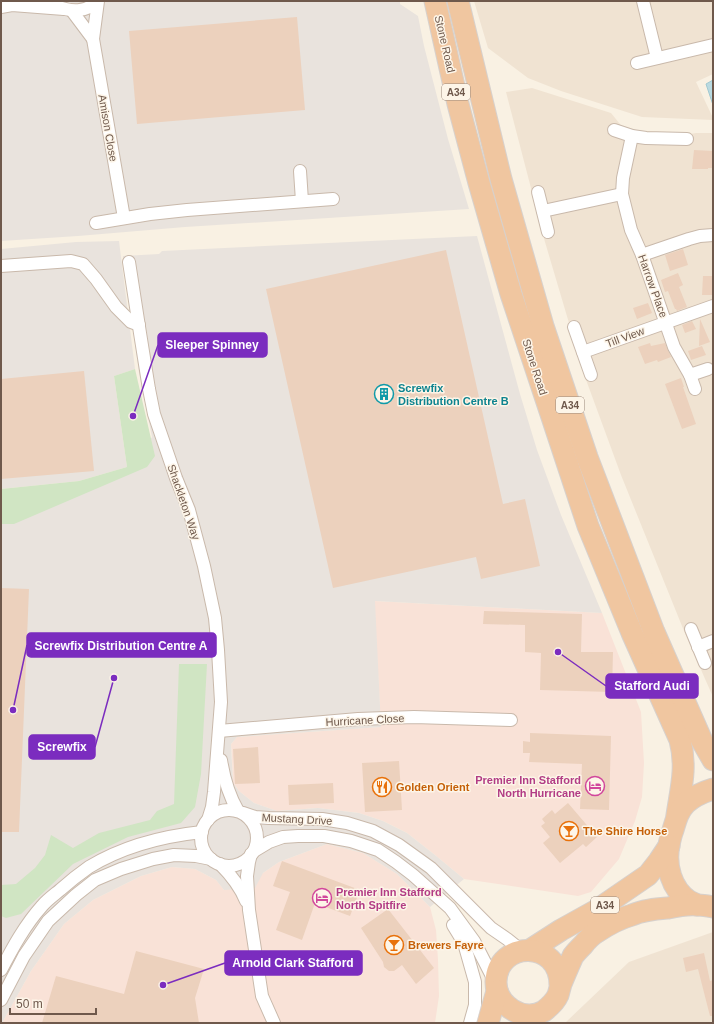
<svg xmlns="http://www.w3.org/2000/svg" width="714" height="1024" font-family="Helvetica,sans-serif">
<rect width="100%" height="100%" fill="#f9f1e3"/>
<g fill="#f0e3d2">
<path d="M474,1H713V74L696,82L713,118V120L642,117L561,91L528,78L488,48Z"/>
<path d="M532,88L611,113L624,129L684,135L696,133H713V697L684,631L621,475L585,377L545,242L506,92Z"/>
<path d="M713,932V1023H565L629,962Z"/>
</g>
<g fill="#f9e2d7">
<path d="M374,601L602,613L641,712L644,763L642,797L635,821L619,859L591,892L578,896L464,879L435,855L407,833L383,821L359,813L318,808L277,811L254,803L239,791L233,783L232,756L231,744L237,737L381,727Z"/>
<path d="M327,844L363,853L397,874L430,907L436,930L438,960L439,996L435,1023H2L31,971L64,924L93,900L141,876L172,867L195,869L216,880L224,890L263,873L279,862Z"/>
</g>
<g fill="#e9e3dd">
<path d="M1,1H400V4L418,16L424,46L448,139L469,209L185,227L78,236L1,241Z"/>
<path d="M477,236L520,394L537,450L561,515L602,613L375,601L381,727L237,737L231,744L233,783L239,791L254,803L277,811L318,808L359,813L383,821L407,833L435,855L464,879L430,907L397,874L363,853L327,844L279,862L263,873L255,888L224,890L216,880L195,869L172,867L141,876L93,900L64,924L31,971L2,1023H1V491L80,483L131,466L152,437L139,373L123,256L159,254L162,251Z"/>
<path d="M119,241L135,369L114,376L127,467L79,481L1,489V249L76,242Z"/>
</g>
<g fill="#d0e5c3">
<path d="M135,369L155,456L147,467L14,524H1V489L79,481L127,467L114,376Z"/>
<path d="M179,664H207L201,774L195,807L181,823L128,837L73,864L21,914L6,918L1,916V885L16,884L35,868L45,855L51,835L73,848L99,833L150,820L157,811L174,804Z"/>
</g>
<path fill="#badae1" stroke="#a1c9d1" d="M713,80V105L706,84Z"/>
<g fill="#ecd1bd">
<path d="M297,17L305,110L137,124L129,31Z"/>
<path d="M694,150L713,151V168H708V169H692Z"/>
<path d="M683,249L688,265L670,271L665,255Z"/>
<path d="M446,250L503,504L525,499L540,566L481,579L476,557L333,588L266,289Z"/>
<path d="M678,273L683,285L679,287L687,307L677,311L676,309H675L668,291L665,292L661,280Z"/>
<path d="M703,276H713V295H702Z"/>
<path d="M648,303L652,313L637,319L633,308Z"/>
<path d="M700,319L710,342L699,346Z"/>
<path d="M692,321L696,329L685,333L682,325Z"/>
<path d="M650,343L651,346L665,343L671,357L658,362L657,360L645,364L638,347Z"/>
<path d="M702,346L706,355L691,360L688,351Z"/>
<path d="M84,371L94,471L1,479V379Z"/>
<path d="M681,378L684,387H683L696,424L682,429L665,384Z"/>
<path d="M1,588L29,589L19,832H1Z"/>
<path d="M484,611L582,614L581,652H613L612,692L540,690L541,653L525,652V625L483,624Z"/>
<path d="M530,733L611,736L609,810L580,809L582,764L529,762L530,753H523V741L530,742Z"/>
<path d="M258,747L260,783L235,784L233,749Z"/>
<path d="M399,761L402,810L365,812L362,763Z"/>
<path d="M333,783L334,803L289,805L288,785Z"/>
<path d="M568,803L597,837L586,847L583,844L560,863L543,843L550,837L541,826L545,823L542,819L552,810L555,814Z"/>
<path d="M282,861L360,890L350,916L315,903L302,940L276,930L290,892L273,886Z"/>
<path d="M388,909L434,968L416,984L402,965L394,971H389L384,967L383,962L361,928Z"/>
<path d="M136,951L204,969L195,998L199,1023H42L56,976L124,994Z"/>
<path d="M704,953L710,981L713,980V1016H710L698,969L686,972L683,958Z"/>
</g>
<g fill="none" stroke-linecap="round" stroke-linejoin="round">
<defs>
<g id="minor">
<path d="M98,1L93,39L124,218"/>
<path d="M643,1L657,58"/>
<path d="M57,6C70,12 87,13 96,1"/>
<path d="M1,7L12,5L64,9"/>
<path d="M72,11L93,39"/>
<path d="M637,63L713,45"/>
<path d="M614,130L632,136L646,138L687,139"/>
<path d="M632,136L623,178L622,194L631,230L642,255L674,347L690,375L695,389"/>
<path d="M300,171L302,201"/>
<path d="M538,192L548,232"/>
<path d="M543,211L622,194"/>
<path d="M96,223L150,214L187,210L333,199"/>
<path d="M642,255L689,239L700,236L713,235"/>
<path d="M129,262L140,333L149,389L154,414L176,478L189,510L204,566L215,618L218,650L221,702L214,792L212,807L208,820"/>
<path d="M1,266L71,261L83,264L96,279L116,307L131,322L139,325"/>
<path d="M574,327L591,375"/>
<path d="M583,352L713,306"/>
<path d="M690,375L708,369"/>
<path d="M691,629L705,663"/>
<path d="M698,647L713,641"/>
<path d="M219,731L358,719L414,717L511,720"/>
<path d="M221,760C224,779 228,794 238,811"/>
<circle cx="229" cy="838" r="28"/>
<path d="M243,813L255,817L269,818L322,819L347,823L373,831L399,845L431,868L491,928L507,939L522,951"/>
<path d="M254,851L269,842L283,837L298,836H324L351,841L378,850L396,862L413,875L450,908L474,941L495,982"/>
<path d="M251,854L249,862L247,876L249,910L262,996L274,1023"/>
<path d="M220,864C231,875 240,886 246,901"/>
<path d="M453,925L464,943L475,982V1005L470,1023"/>
<path d="M1,970C13,947 25,925 42,906C47,900 54,895 60,890C69,882 79,874 89,867C122,847 164,836 202,832"/>
<path d="M1,1000L24,956L48,921L76,895L95,880L121,869L153,859L174,855L196,856L211,859"/>
</g>
<g id="trunk">
<path d="M435,1L458,104L479,183L511,294L551,414L588,526L632,633L680,740C687,767 681,788 677,815"/>
<path d="M458,1L501,179L543,326L587,457L654,632L702,741L713,760"/>
<path d="M697,905C694,903 691,902 689,901C671,889 665,865 669,845C670,840 671,835 673,830C676,820 678,811 686,803C694,796 703,792 713,789"/>
<path d="M530,950L561,930L597,910L648,875L659,861L669,846"/>
<path d="M560,985C560,939 497,940 496,982C496,1005 523,1023 544,1011C549,1007 555,1002 558,995C559,992 560,987 561,984C565,974 569,965 573,956C576,952 580,948 583,945C587,940 592,935 597,932C606,926 621,918 632,915C643,910 656,909 668,908C677,906 688,904 698,905C703,905 708,906 713,907"/>
<path d="M488,1023L497,991"/>
</g>
</defs>
<use href="#minor" stroke="#c9b9ab" stroke-width="14"/>
<use href="#trunk" stroke="#d7d1cd" stroke-width="23"/>
<use href="#minor" stroke="#fff" stroke-width="12"/>
<use href="#trunk" stroke="#f0c6a0" stroke-width="21"/>
</g>
<defs>
<symbol id="building-ring" viewBox="-11 -11 22 22"><circle r="9.5" fill="#fdf5e8" stroke="#0f9aa8" stroke-width="1.5"/><path d="M-4-6H4V6H1V3H-1V6H-4ZM-2.5-4.3h1.7v1.8h-1.7ZM.8-4.3h1.7v1.8H.8ZM-2.5-1h1.7V.8h-1.7ZM.8-1h1.7V.8H.8Z" fill="#0f9aa8"/></symbol>
<symbol id="hotel-ring" viewBox="-11 -11 22 22"><circle r="9.5" fill="#fdf5e8" stroke="#d1479c" stroke-width="1.5"/><path d="M-6-4.5h1.5V1H6V5H4.5V3h-9V5H-6ZM-4 0a1.8 1.8 0 1 1 3.6 0ZM.5 0V-2.5h3Q6-2.5 6 0Z" fill="#d1479c"/></symbol>
<symbol id="restaurant-ring" viewBox="-11 -11 22 22"><circle r="9.5" fill="#fdf5e8" stroke="#e8710a" stroke-width="1.5"/><path d="M-5-6h1v4h1v-4h1v4h1v-4h1v5L-1.5 .5V6h-2V.5L-5-1ZM5-6V6H3V1.5H1.5Q1.5-4 5-6Z" fill="#e8710a"/></symbol>
<symbol id="bar-ring" viewBox="-11 -11 22 22"><circle r="9.5" fill="#fdf5e8" stroke="#e8710a" stroke-width="1.5"/><path d="M-6-5H6L.8 .8V4.5H3.5V6h-7V4.5H-.8V.8Z" fill="#e8710a"/></symbol>
</defs>
<g fill-rule="evenodd">
<use href="#building-ring" x="373" y="383" width="22" height="22"/>
<use href="#hotel-ring" x="584" y="775" width="22" height="22"/>
<use href="#restaurant-ring" x="371" y="776" width="22" height="22"/>
<use href="#bar-ring" x="558" y="820" width="22" height="22"/>
<use href="#hotel-ring" x="311" y="887" width="22" height="22"/>
<use href="#bar-ring" x="383" y="934" width="22" height="22"/>
</g>
<g text-anchor="middle" stroke-width="3" stroke-linejoin="round" paint-order="stroke">
<g fill="#fdf5e8" stroke="#9a887b" stroke-width="1">
<rect x="442" y="84" width="28" height="16" rx="3"/>
<rect x="556" y="397" width="28" height="16" rx="3"/>
<rect x="591" y="897" width="28" height="16" rx="3"/>
</g>
<g font-size="10" font-weight="bold" fill="#6f594c">
<text x="456" y="96">A34</text>
<text x="570" y="409">A34</text>
<text x="605" y="909">A34</text>
</g>
<g font-size="11" fill="#6f594c" stroke="#fdf5e8">
<text transform="translate(445 44) rotate(77)" y="4">Stone Road</text>
<text transform="translate(108 128) rotate(80)" y="4">Amison Close</text>
<text transform="translate(653 286) rotate(70)" y="4">Harrow Place</text>
<text transform="translate(625 337) rotate(-20)" y="4">Till View</text>
<text transform="translate(535 367) rotate(72)" y="4">Stone Road</text>
<text transform="translate(184 502) rotate(71)" y="4">Shackleton Way</text>
<text transform="translate(365 720) rotate(-3)" y="4">Hurricane Close</text>
<text transform="translate(297 819) rotate(3)" y="4">Mustang Drive</text>
</g>
<g font-size="11" font-weight="bold" fill="#0d838f" stroke="#fdf5e8" text-anchor="start">
<text x="398" y="392">Screwfix<tspan x="398" dy="13">Distribution Centre B</tspan></text>
</g>
<g font-size="11" font-weight="bold" fill="#b23c85" stroke="#fdf5e8" text-anchor="end">
<text x="581" y="784">Premier Inn Stafford<tspan x="581" dy="13">North Hurricane</tspan></text>
<text x="336" y="896" text-anchor="start">Premier Inn Stafford<tspan x="336" dy="13">North Spitfire</tspan></text>
</g>
<g font-size="11" font-weight="bold" fill="#c56008" stroke="#fdf5e8" text-anchor="start">
<text x="396" y="791">Golden Orient</text>
<text x="583" y="835">The Shire Horse</text>
<text x="408" y="949">Brewers Fayre</text>
</g>
</g>
<path fill="none" stroke="#7b2cbf" stroke-width="1.5" d="M133 416L158 345M13 710L27 645M558 652L606 686M114 678L95 747M163 985L225 963"/>
<g fill="#7b2cbf" stroke="#fdf5e8" stroke-width="1.5">
<circle cx="133" cy="416" r="4"/>
<circle cx="13" cy="710" r="4"/>
<circle cx="558" cy="652" r="4"/>
<circle cx="114" cy="678" r="4"/>
<circle cx="163" cy="985" r="4"/>
</g>
<g fill="#7b2cbf" stroke="#7b2cbf" stroke-width="1.5">
<rect x="158" y="333" width="109" height="24" rx="4"/>
<rect x="27" y="633" width="189" height="24" rx="4"/>
<rect x="606" y="674" width="92" height="24" rx="4"/>
<rect x="29" y="735" width="66" height="24" rx="4"/>
<rect x="225" y="951" width="137" height="24" rx="4"/>
</g>
<g font-size="12" text-anchor="middle" font-weight="bold" fill="#fff">
<text x="212" y="349">Sleeper Spinney</text>
<text x="121" y="650">Screwfix Distribution Centre A</text>
<text x="652" y="690">Stafford Audi</text>
<text x="62" y="751">Screwfix</text>
<text x="293" y="967">Arnold Clark Stafford</text>
</g>
<rect width="714" height="1024" fill="none" stroke="#6f594c" stroke-width="4"/>
<path d="M10 1008v6h86v-6" fill="none" stroke="#6f594c" stroke-width="2"/>
<text x="16" y="1008" font-size="12" fill="#6f594c" stroke="#fdf5e8" stroke-width="3" paint-order="stroke">50 m</text>
</svg>
